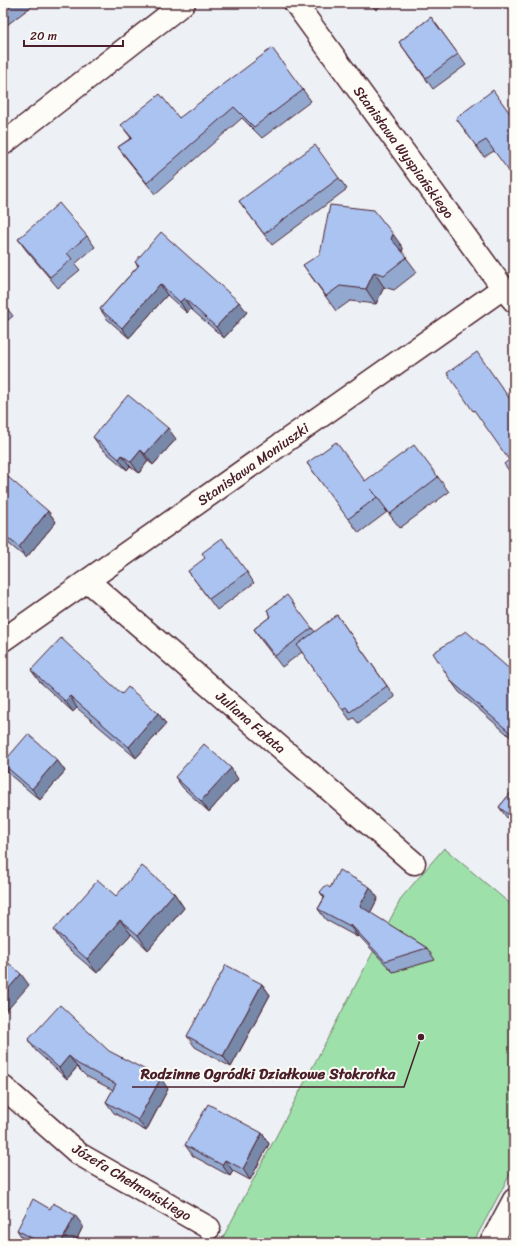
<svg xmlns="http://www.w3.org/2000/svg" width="517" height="1246" font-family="Sriracha,sans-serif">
<rect width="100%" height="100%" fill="#edf1f6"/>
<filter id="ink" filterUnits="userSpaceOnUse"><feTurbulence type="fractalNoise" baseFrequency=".025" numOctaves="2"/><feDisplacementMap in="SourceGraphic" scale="8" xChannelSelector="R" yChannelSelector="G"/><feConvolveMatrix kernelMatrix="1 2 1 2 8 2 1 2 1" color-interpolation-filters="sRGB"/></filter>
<g filter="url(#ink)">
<path fill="#9ee0aa" stroke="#74806a" d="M444,848L514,907V1167L473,1243H220L402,897Z"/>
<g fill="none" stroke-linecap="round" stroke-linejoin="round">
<defs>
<g id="street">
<path d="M295,3L503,288L514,301"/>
<path d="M88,581L414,863"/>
<path d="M3,640L503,288"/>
<path d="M3,1087L79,1154L209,1228"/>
<path d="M491,1243L514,1200"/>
</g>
<path id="secondary" d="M3,144L184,3"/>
</defs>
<use href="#street" stroke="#4a1f2b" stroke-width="25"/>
<use href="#secondary" stroke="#4a1f2b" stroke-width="25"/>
<use href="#street" stroke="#fdfcf7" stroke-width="22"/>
<use href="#secondary" stroke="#fdfcf7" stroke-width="22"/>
</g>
<g fill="#93a8cf" stroke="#4a1f2b">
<path d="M3,3H36L3,28Z"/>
<path d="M370,3H384L376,10Z"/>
<path d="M431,17L466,65L433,89L399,42Z"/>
<path d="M303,90L311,101L262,138L242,118L155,194L126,158L118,147L131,138L121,125L179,118Z"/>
<path d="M456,118L514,119L494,151L484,157Z"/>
<path d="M339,178L347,189L272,245L239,201Z"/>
<path d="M87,236L95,247L75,264L80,270L58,288L26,250L18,239Z"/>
<path d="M403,248L402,252L417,272L394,290L384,287L376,304L350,301L336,311L303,265Z"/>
<path d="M135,262L247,312L224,338L191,309L187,313L167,295L129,338L107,319L100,309L138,266Z"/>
<path d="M3,303L13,316L3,324Z"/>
<path d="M93,437L176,439L153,465L148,461L139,473L130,466L127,470L101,448Z"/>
<path d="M307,463L365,481L438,477L449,492L400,528L385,509L387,512L359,533Z"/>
<path d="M3,483L48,511L56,522L26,558L8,543L3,548Z"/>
<path d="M188,571L247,572L254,583L217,610Z"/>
<path d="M267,610L312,628L315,632L337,615L395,697L358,723L354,718L350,720L302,652L282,667L261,640L254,629L271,616Z"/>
<path d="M31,670L122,694L158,713L166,724L136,758L77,708L73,712L39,681Z"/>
<path d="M514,673V740L459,692L451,681Z"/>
<path d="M57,760L65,771L40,800L10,775L3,765Z"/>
<path d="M175,777L238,779L209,812L183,788Z"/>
<path d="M514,789V824L507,818L499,807Z"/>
<path d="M330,888L378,898L370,913L427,948L435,960L393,972L358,935L357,937L326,920L318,909L324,898L320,892Z"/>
<path d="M174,893L184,908L148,950L131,934L97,973L64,945L54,930L116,896Z"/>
<path d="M262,984L270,995L231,1067L195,1047L187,1036Z"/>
<path d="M28,1040L168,1089L146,1131L114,1113L106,1102L113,1090L86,1076L77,1067L67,1079L36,1051Z"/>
<path d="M262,1133L269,1144L250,1180L233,1171L230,1176L193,1156L185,1145Z"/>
<path d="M83,1226L75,1243H28L24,1241L17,1230Z"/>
</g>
<g fill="#7888a9" stroke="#4a1f2b">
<path d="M393,234L403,248L402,254L391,239Z"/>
<path d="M374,272L384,287L376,304L366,289Z"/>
<path d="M160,284L167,295L129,338L122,328Z"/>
<path d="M184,298L191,309L187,313L180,302Z"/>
<path d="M239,302L247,312L224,338L216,327Z"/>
<path d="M168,428L176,439L153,465L145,454Z"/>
<path d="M141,450L148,461L139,473L131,462Z"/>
<path d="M122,455L130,466L127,470L119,459Z"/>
<path d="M48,511L56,522L26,558L19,547Z"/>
<path d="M3,536L8,543L3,548Z"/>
<path d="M70,696L77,708L73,712L65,701Z"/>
<path d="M158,713L166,724L136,758L129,747Z"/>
<path d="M57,760L65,771L40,800L32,789Z"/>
<path d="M231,768L238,779L209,812L201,801Z"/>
<path d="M370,887L378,898L368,917L360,906Z"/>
<path d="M174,893L184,908L148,950L138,935Z"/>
<path d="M120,920L131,934L97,973L87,959Z"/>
<path d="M350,924L358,935L357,937L350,926Z"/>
<path d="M21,974L29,985L3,1015V995Z"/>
<path d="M262,984L270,995L231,1067L223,1056Z"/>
<path d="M69,1056L77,1067L67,1079L59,1068Z"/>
<path d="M161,1078L168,1089L146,1131L138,1120Z"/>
<path d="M262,1133L269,1144L250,1180L243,1169Z"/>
<path d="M225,1160L233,1171L230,1176L222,1165Z"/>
<path d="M75,1215L83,1226L75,1243H61Z"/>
</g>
<g fill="#abc3f1" stroke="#4a1f2b">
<path d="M3,3H13L3,11Z"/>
<path d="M431,17L458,54L426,78L399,42Z"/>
<path d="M272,48L303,90L254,127L234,107L147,183L118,147L132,138L121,125L160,94L179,118Z"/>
<path d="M493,90L514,119V178L486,140L476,146L456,118Z"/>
<path d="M315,145L339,178L264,234L239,201Z"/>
<path d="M514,196V206L509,199Z"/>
<path d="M59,203L87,236L67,253L72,259L50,277L18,239Z"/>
<path d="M330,205L374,210L393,234L391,239L407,257L384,275L374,272L366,289L340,286L326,296L303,265L320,254Z"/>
<path d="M161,232L239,302L216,327L184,298L180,302L160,284L122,328L100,309L139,265L135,262Z"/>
<path d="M477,352L514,405V477L504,464L509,460L474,410L473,411L447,373Z"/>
<path d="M128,395L168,428L145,454L141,450L131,462L122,455L119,459L93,437Z"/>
<path d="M336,442L365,481L414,445L438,477L390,514L371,489L377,497L348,519L307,463Z"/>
<path d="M8,477L48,511L19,547L3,534V483Z"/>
<path d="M222,538L247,572L209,599L188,571L205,558L202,553Z"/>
<path d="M287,595L312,628L275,656L254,629L271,616L267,610Z"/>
<path d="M337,615L387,686L350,712L346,707L342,709L297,645Z"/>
<path d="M466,631L514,673V736L451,681L433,653Z"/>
<path d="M61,638L122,694L128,687L158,713L129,747L70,696L65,701L31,670Z"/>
<path d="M28,734L57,760L32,789L3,764V763Z"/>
<path d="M204,744L231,768L201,801L175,777Z"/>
<path d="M514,789V819L499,807Z"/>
<path d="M142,866L174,893L138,935L120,920L87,959L54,930L98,880L116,896Z"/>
<path d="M339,870L370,887L360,906L427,948L385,961L350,924V926L318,909L325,897L320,892L326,885L330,888Z"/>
<path d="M3,958L21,974L3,995Z"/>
<path d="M226,965L262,984L223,1056L187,1036Z"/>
<path d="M60,1005L109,1051L161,1078L138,1120L106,1102L116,1084L78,1064L69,1056L59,1068L28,1040Z"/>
<path d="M208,1104L262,1133L243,1169L225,1160L222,1165L185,1145Z"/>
<path d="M33,1199L50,1209L53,1203L75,1215L61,1243H41L17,1230Z"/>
</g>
</g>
<g text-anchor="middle" stroke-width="4" stroke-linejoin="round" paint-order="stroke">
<g font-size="14" fill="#4a1f2b" stroke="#fdfcf7">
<text transform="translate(404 152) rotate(54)" y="5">Stanisława Wyspiańskiego</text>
<text transform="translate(253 464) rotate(-35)" y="5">Stanisława Moniuszki</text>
<text transform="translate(251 722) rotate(41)" y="5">Juliana Fałata</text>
<text transform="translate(132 1182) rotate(31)" y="5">Józefa Chełmońskiego</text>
</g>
</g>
<path fill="none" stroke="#4a1f2b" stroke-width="1.5" d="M421 1037L404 1087H132"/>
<circle fill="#4a1f2b" stroke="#fdfcf7" stroke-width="1.5" cx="421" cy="1037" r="4"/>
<g font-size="15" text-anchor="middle" font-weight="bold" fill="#4a1f2b" stroke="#fdfcf7" stroke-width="4" stroke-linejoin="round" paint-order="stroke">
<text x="268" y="1079">Rodzinne Ogródki Działkowe Stokrotka</text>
</g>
<rect width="517" height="1246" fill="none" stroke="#fdfcf7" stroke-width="16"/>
<rect x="8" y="8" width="501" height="1230" fill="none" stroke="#4a1f2b" stroke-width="1.5" filter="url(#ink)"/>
<path d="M24 40v6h99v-6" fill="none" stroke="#4a1f2b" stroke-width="2"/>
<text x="30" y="40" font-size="12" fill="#4a1f2b" stroke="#fdfcf7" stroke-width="3" paint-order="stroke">20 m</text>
</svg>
